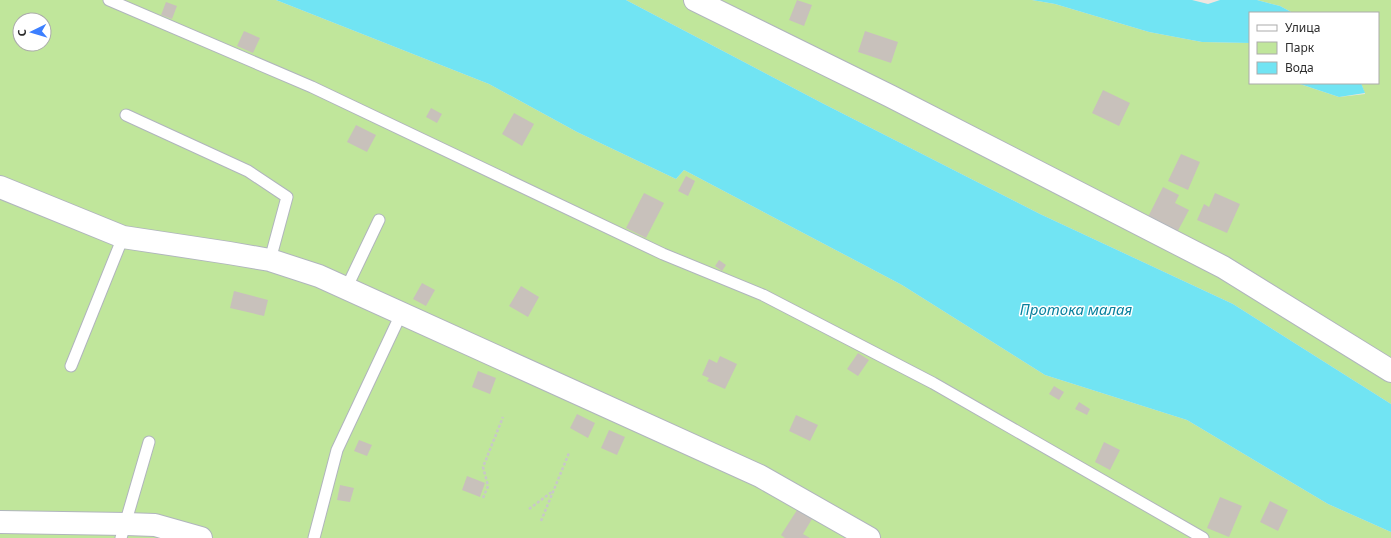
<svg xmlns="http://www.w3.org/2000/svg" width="1391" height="538" font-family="'Noto Sans',sans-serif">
<rect width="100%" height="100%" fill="#efe6e0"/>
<g fill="#c0e69b" fill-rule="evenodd">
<path d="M0,0H276L489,84L577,132L676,179L684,170L902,285L1045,375L1187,420L1328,504L1391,532V538H0ZM20,20H44V44H20Z"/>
<path d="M626,0H1032L1055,4L1149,32L1202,42L1250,43V83H1297L1339,97L1365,94L1361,83H1378V13H1293L1280,6L1257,0H1391V404L1233,304L1040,214L822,103Z"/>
</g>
<g fill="#71e4f3">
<path d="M276,0H626L822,103L1040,214L1233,304L1391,404V532L1328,504L1187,420L1045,375L902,285L684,170L676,179L577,132L489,84Z"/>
<path d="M1032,0H1192L1208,4L1220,0H1257L1280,6L1293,13H1250V43L1202,42L1149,32L1055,4Z"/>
<path d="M1297,83H1361L1365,93L1339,97Z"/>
</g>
<g fill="#c8c1bb">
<path d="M797,0L812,5L804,26L789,20Z"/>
<path d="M166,2L177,6L172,19L161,15Z"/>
<path d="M244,31L260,38L253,53L237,46Z"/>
<path d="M865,31L898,42L891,63L858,52Z"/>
<path d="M1103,90L1130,103L1119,126L1092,113Z"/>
<path d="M431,108L442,114L437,123L426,117Z"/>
<path d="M514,113L534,124L522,146L502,134Z"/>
<path d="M356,125L376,135L367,152L347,142Z"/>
<path d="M1181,154L1200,162L1188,190L1168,181Z"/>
<path d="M686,176L695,181L688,196L678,191Z"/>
<path d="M1163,187L1179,195L1175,203L1189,210L1174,238L1145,223Z"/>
<path d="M644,193L664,203L646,238L626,228Z"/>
<path d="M1215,193L1240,204L1227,233L1197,220L1204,204L1209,207Z"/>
<path d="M719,260L726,265L722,271L715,266Z"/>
<path d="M422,283L435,290L426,306L413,299Z"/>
<path d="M521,286L539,297L528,317L509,306Z"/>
<path d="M234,291L268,300L264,316L230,308Z"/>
<path d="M858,353L869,360L858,376L847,369Z"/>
<path d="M720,356L737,364L725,389L707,381L709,378L702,375L709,359L717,363Z"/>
<path d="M478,371L496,378L490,394L472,387Z"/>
<path d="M1054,386L1064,392L1059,400L1049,394Z"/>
<path d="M1079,402L1090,409L1087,415L1075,409Z"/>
<path d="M577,414L595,423L588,438L570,428Z"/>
<path d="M796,415L818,425L810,441L789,431Z"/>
<path d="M609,430L625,437L617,455L601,448Z"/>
<path d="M359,440L372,445L367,456L354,451Z"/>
<path d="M1104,442L1120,450L1110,470L1095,462Z"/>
<path d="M467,476L485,483L480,497L462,490Z"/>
<path d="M340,485L354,488L350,502L337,500Z"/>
<path d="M1220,497L1242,506L1229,537L1207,528Z"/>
<path d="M1270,501L1288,510L1278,531L1260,522Z"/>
<path d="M797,510L812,519L803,534L810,538H785L781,535Z"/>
</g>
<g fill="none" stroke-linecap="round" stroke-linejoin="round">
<defs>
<g id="lane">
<path d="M109,0L312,87L663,254L763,295L933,383L1203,538"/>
<path d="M126,115L248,171L287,197L270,260"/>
<path d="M346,289L379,220"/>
<path d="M71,366L123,237"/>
<path d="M121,538L149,442"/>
<path d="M314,538L337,450L401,314"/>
</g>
<g id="street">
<path d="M695,0L890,96L1223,267L1391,371"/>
<path d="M0,187L123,237L229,253L270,260L319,276L760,476L869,538"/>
<path d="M0,522L126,524L155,525L201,538"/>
</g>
</defs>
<use href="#lane" stroke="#b0b5bd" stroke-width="13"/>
<use href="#street" stroke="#b0b5bd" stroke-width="24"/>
<g stroke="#c8c8c8" stroke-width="2.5" stroke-dasharray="3 2" stroke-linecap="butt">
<path d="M483,498L488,486L483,467L503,417"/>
<path d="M529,509L553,491"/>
<path d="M541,521L569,453"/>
</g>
<use href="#lane" stroke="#fff" stroke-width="11"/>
<use href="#street" stroke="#fff" stroke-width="22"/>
</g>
<g text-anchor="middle" stroke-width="3" stroke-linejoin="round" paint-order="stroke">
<g font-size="15" font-style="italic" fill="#09819e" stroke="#fff">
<text x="1076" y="315">Протока малая</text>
</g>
</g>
<rect x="1249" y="12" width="130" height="72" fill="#ffffff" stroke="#ababab"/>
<rect x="1257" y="25" width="20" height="6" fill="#ffffff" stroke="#ababab"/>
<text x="1285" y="32" font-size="12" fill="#2d2d2d">Улица</text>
<rect x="1257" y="42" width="20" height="12" fill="#c0e69b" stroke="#ababab"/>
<text x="1285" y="52" font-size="12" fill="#2d2d2d">Парк</text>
<rect x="1257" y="62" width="20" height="12" fill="#71e4f3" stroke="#ababab"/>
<text x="1285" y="72" font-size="12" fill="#2d2d2d">Вода</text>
<g transform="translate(32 32) rotate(265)"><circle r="19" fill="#ffffff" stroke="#ababab"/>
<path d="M0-3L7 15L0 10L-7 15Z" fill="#3c7fff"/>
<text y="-6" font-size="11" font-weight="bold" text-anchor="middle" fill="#2d2d2d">С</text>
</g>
</svg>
